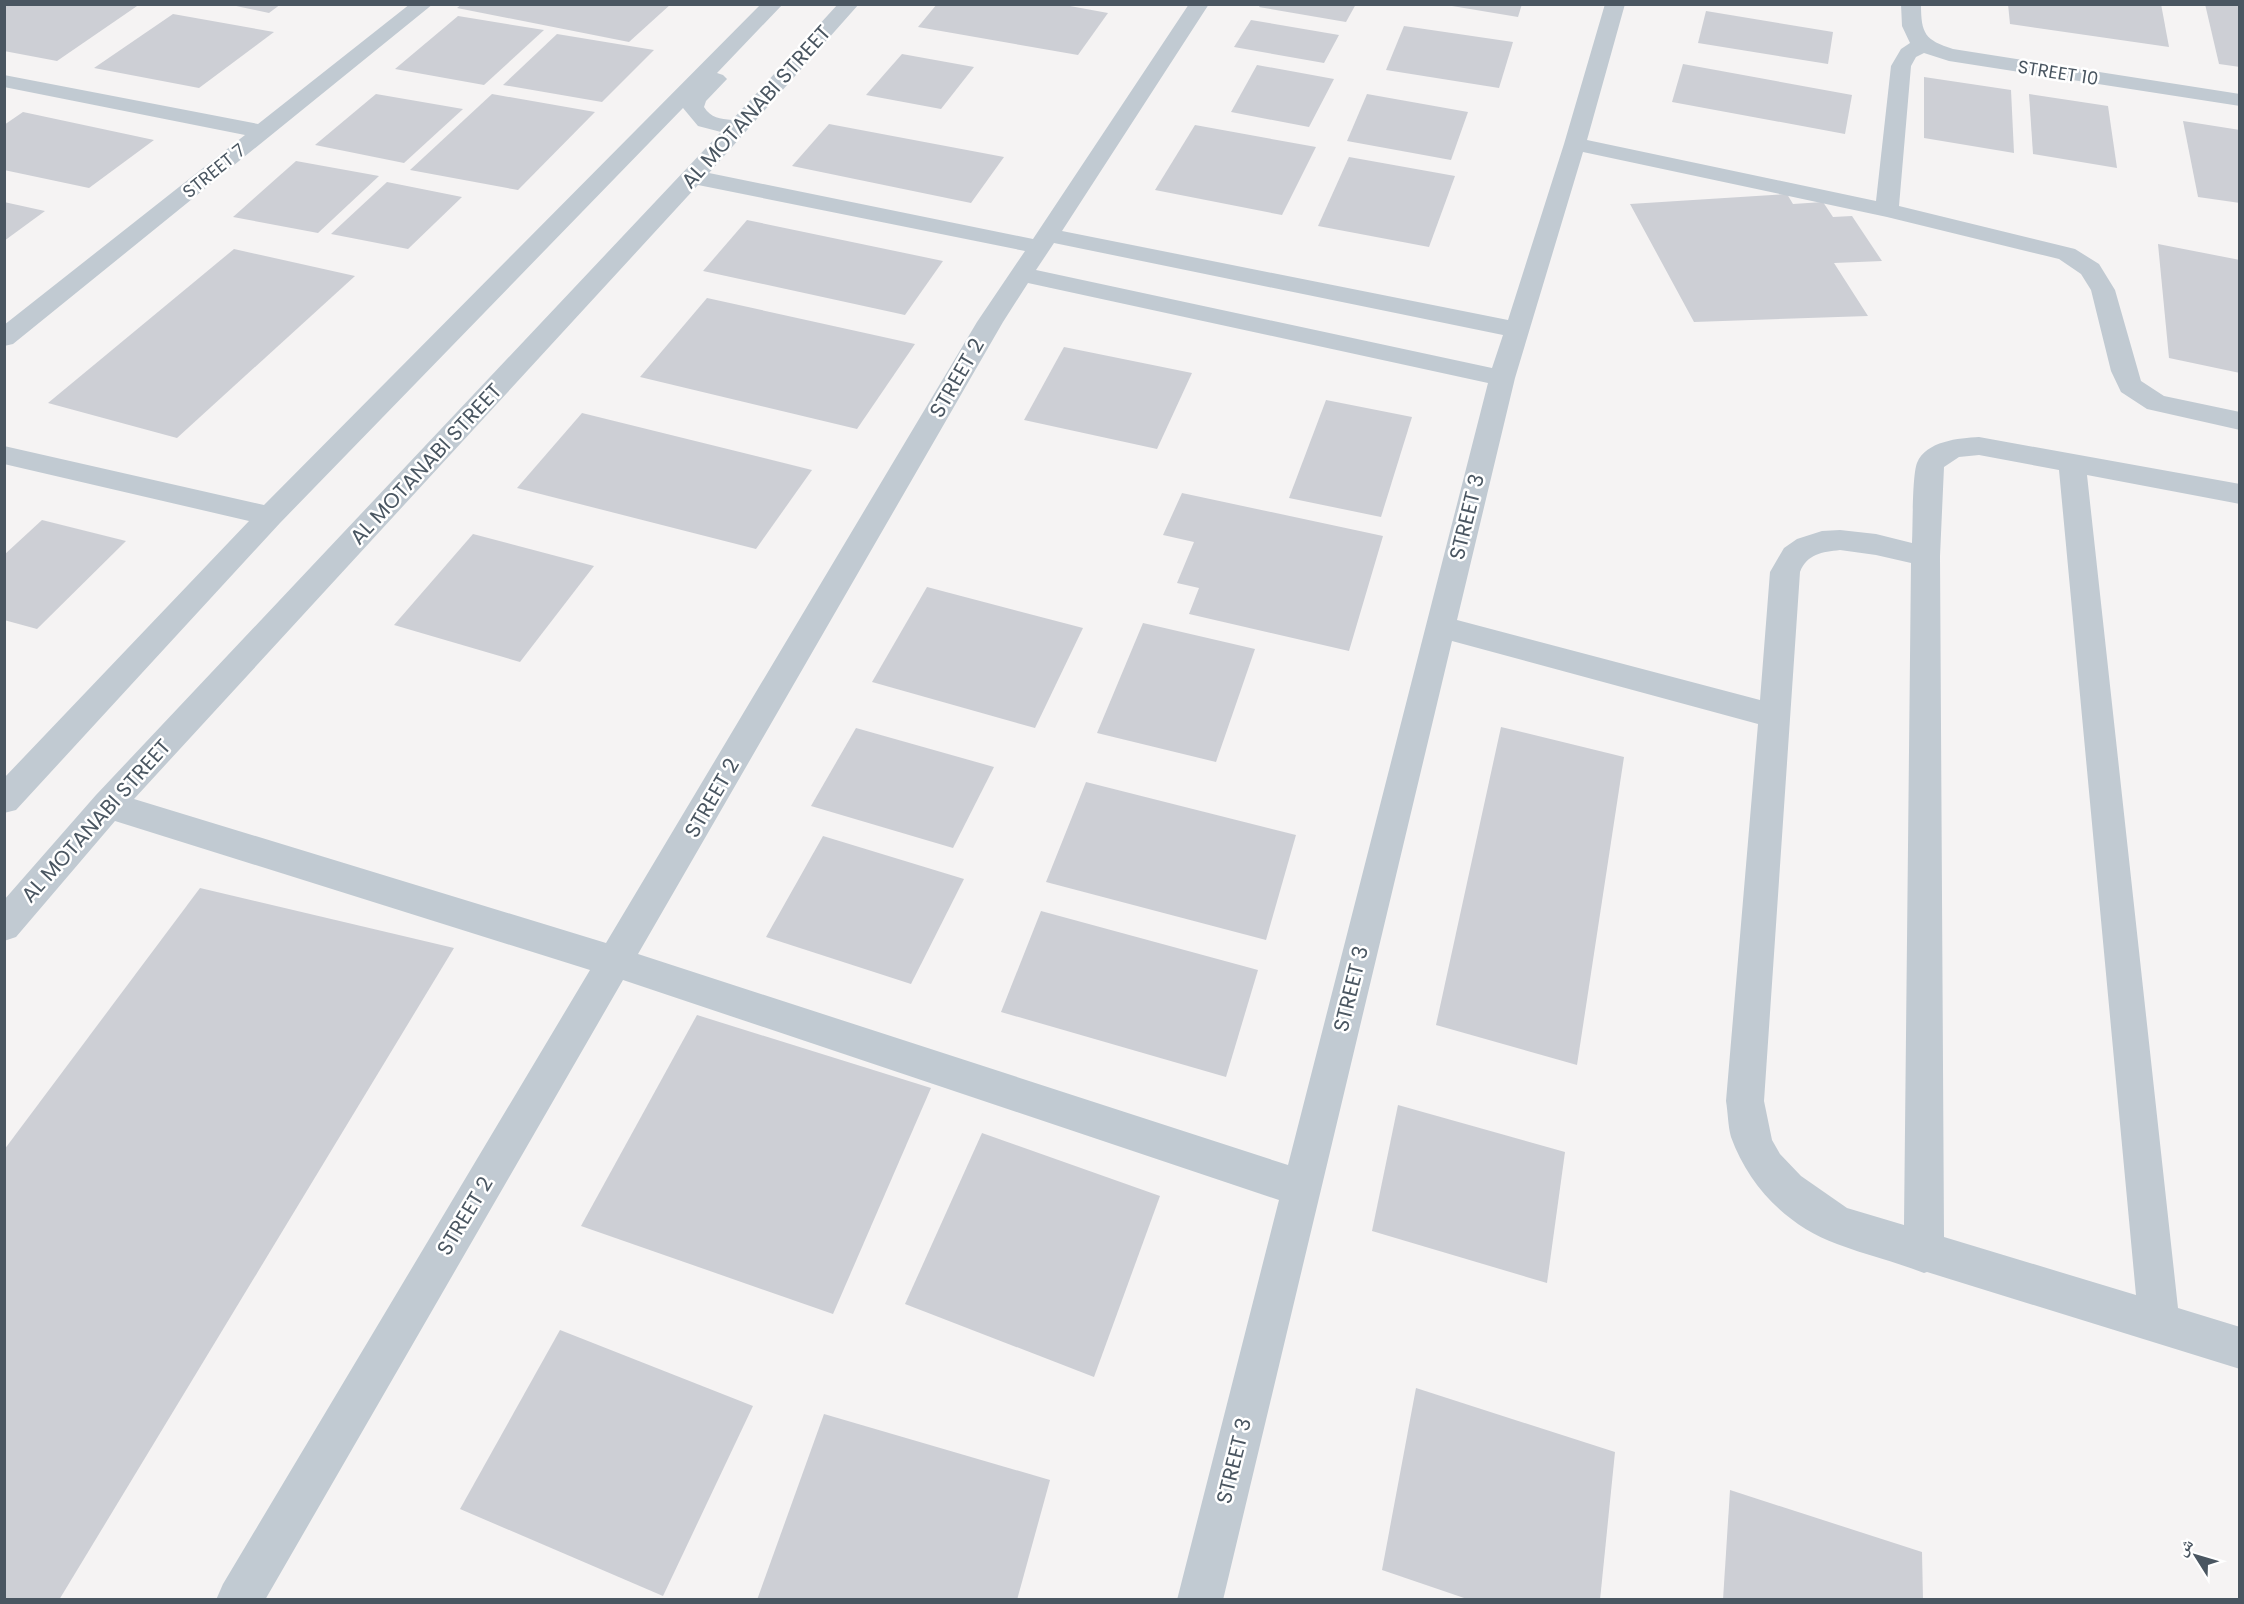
<svg xmlns="http://www.w3.org/2000/svg" width="2244" height="1604" font-family="Poppins,'Noto Naskh Arabic',sans-serif">
<rect width="100%" height="100%" fill="#f5f3f3"/>
<g fill="#cdcfd5">
<path d="M4,4H140L57,61L4,51Z"/>
<path d="M227,4H281L269,13Z"/>
<path d="M462,4H671L629,42L457,8Z"/>
<path d="M937,4H1059L1108,13L1078,55L918,27Z"/>
<path d="M1261,4H1356L1346,22L1259,7Z"/>
<path d="M1440,4H1522L1518,17Z"/>
<path d="M2008,4H2161L2169,47L2010,24Z"/>
<path d="M2205,4H2240V67L2219,64Z"/>
<path d="M1706,11L1833,32L1828,64L1698,43Z"/>
<path d="M173,14L274,32L199,88L94,68Z"/>
<path d="M458,16L544,30L484,85L395,69Z"/>
<path d="M1251,20L1339,35L1324,63L1234,47Z"/>
<path d="M1404,26L1513,42L1499,88L1386,70Z"/>
<path d="M557,34L654,50L602,102L503,85Z"/>
<path d="M902,54L974,67L941,109L866,95Z"/>
<path d="M1683,64L1852,95L1845,134L1672,102Z"/>
<path d="M1257,65L1334,79L1309,127L1231,112Z"/>
<path d="M1924,77L2011,90L2014,153L1924,138Z"/>
<path d="M376,94L463,109L404,163L315,145Z"/>
<path d="M492,94L595,112L518,190L410,170Z"/>
<path d="M1367,94L1468,112L1451,160L1347,141Z"/>
<path d="M2029,94L2108,106L2117,168L2033,154Z"/>
<path d="M23,112L154,140L89,188L4,170V125Z"/>
<path d="M2183,121L2240,130V203L2198,197Z"/>
<path d="M829,124L1004,157L971,203L792,166Z"/>
<path d="M1195,125L1316,147L1282,215L1155,190Z"/>
<path d="M1349,157L1455,176L1429,247L1318,226Z"/>
<path d="M296,161L379,176L318,233L233,217Z"/>
<path d="M387,182L462,197L408,249L331,234Z"/>
<path d="M1787,194L1793,204L1823,202L1833,217L1852,216L1882,261L1834,263L1868,316L1694,322L1630,204Z"/>
<path d="M4,202L45,211L4,241Z"/>
<path d="M747,220L943,261L905,315L703,271Z"/>
<path d="M2158,244L2240,260V373L2169,358Z"/>
<path d="M234,249L355,276L177,438L48,403Z"/>
<path d="M707,298L915,344L857,429L640,377Z"/>
<path d="M1064,347L1192,373L1157,449L1024,420Z"/>
<path d="M1326,400L1412,417L1381,517L1289,498Z"/>
<path d="M582,413L812,470L756,549L517,488Z"/>
<path d="M1182,493L1383,536L1349,651L1189,614L1199,588L1177,583L1194,542L1163,535Z"/>
<path d="M42,520L126,541L37,629L4,620V555Z"/>
<path d="M473,534L594,566L520,662L394,625Z"/>
<path d="M927,587L1083,628L1035,728L872,682Z"/>
<path d="M1143,623L1255,649L1216,762L1097,733Z"/>
<path d="M1501,727L1624,757L1577,1065L1436,1025Z"/>
<path d="M856,728L994,767L953,848L811,806Z"/>
<path d="M1086,782L1296,835L1266,940L1046,882Z"/>
<path d="M823,836L964,879L911,984L766,937Z"/>
<path d="M200,888L454,948L59,1600H4V1150Z"/>
<path d="M1041,911L1258,970L1226,1077L1001,1012Z"/>
<path d="M697,1015L931,1088L833,1314L581,1226Z"/>
<path d="M1398,1105L1565,1152L1547,1283L1372,1231Z"/>
<path d="M982,1133L1160,1196L1094,1377L905,1304Z"/>
<path d="M560,1330L753,1406L663,1596L460,1509Z"/>
<path d="M1416,1388L1615,1452L1600,1600H1470L1382,1570Z"/>
<path d="M824,1414L1050,1480L1017,1600H757Z"/>
<path d="M1730,1490L1922,1552L1923,1600H1723Z"/>
</g>
<g fill="none" stroke-linecap="round" stroke-linejoin="round">
<g fill="#c1cad2" fill-rule="evenodd">
<path d="M410,4H433L13,344L4,346V325L245,135L4,87V75L258,124Z"/>
<path d="M761,4H783L717,73L723,75L727,79L706,101L704,107C711,118 720,119 732,120L838,4H859L709,173L1033,239L1189,4H1209L1062,231L1508,320L1564,144L1605,4H1625L1587,140L1876,201L1891,66L1901,49L1910,43L1902,26L1901,4H1921C1921,34 1925,40 1953,49L2240,94V106L1949,61L1924,53L1916,57L1911,66L1899,206L2075,249L2099,264L2115,290L2141,381L2164,396L2240,412V430L2147,409L2121,392L2111,371L2091,290L2081,274L2059,259L1887,217L1583,152L1515,378L1457,620L1760,700L1770,572L1784,548L1797,539L1822,531L1840,530L1876,534L1912,543C1913,526 1912,476 1917,463C1926,441 1959,438 1979,437L2240,484V504L2087,475L2178,1308L2240,1327V1369L1927,1272L1924,1273C1896,1262 1866,1255 1837,1244C1788,1226 1749,1187 1731,1137C1728,1126 1728,1113 1726,1101L1758,724L1452,641L1223,1600H1177L1279,1200L623,980L265,1600H216L223,1584L590,970L115,821L16,937L4,941V900L96,795L721,132L698,126L683,108L280,523L16,810L4,813V778L249,521L4,464V446L264,505ZM698,185L1025,251L977,322L606,943L134,799ZM1054,243L1503,335L1492,368L1036,270ZM1028,283L1488,383L1288,1165L638,954L1003,322ZM1979,455L2059,470L2136,1295L1944,1237L1940,556L1944,467L1959,457ZM1840,550L1876,555L1911,563L1904,1225L1847,1208L1801,1176L1780,1154L1772,1140L1764,1101L1800,572C1807,554 1822,552 1840,550Z"/>
</g>
</g>
<g text-anchor="middle" stroke-width="5" stroke-linejoin="round" paint-order="stroke">
<g font-size="18" fill="#4a5661" stroke="#fff">
<text transform="translate(2058 73) rotate(9)" y="6">STREET 10</text>
<text transform="translate(214 171) rotate(-39)" y="6">STREET 7</text>
</g>
<g font-size="21" fill="#4a5661" stroke="#fff">
<text transform="translate(756 107) rotate(-48)" y="7">AL MOTANABI STREET</text>
<text transform="translate(957 378) rotate(-60)" y="7">STREET 2</text>
<text transform="translate(426 464) rotate(-47)" y="7">AL MOTANABI STREET</text>
<text transform="translate(1467 517) rotate(-76)" y="7">STREET 3</text>
<text transform="translate(712 798) rotate(-60)" y="7">STREET 2</text>
<text transform="translate(96 821) rotate(-48)" y="7">AL MOTANABI STREET</text>
<text transform="translate(1351 989) rotate(-76)" y="7">STREET 3</text>
<text transform="translate(465 1216) rotate(-59)" y="7">STREET 2</text>
<text transform="translate(1234 1461) rotate(-76)" y="7">STREET 3</text>
</g>
</g>
<rect width="2244" height="1604" fill="none" stroke="#4a5661" stroke-width="12"/>
<g transform="translate(2196 1556) rotate(307)" stroke="#ffffff" stroke-width="4.5" paint-order="stroke">
<path d="M0-4.5L10 22L0 15L-10 22Z" fill="#4a5661"/>
<text y="-9" font-size="16" font-weight="bold" text-anchor="middle" fill="#4a5661">ش</text>
</g>
</svg>
